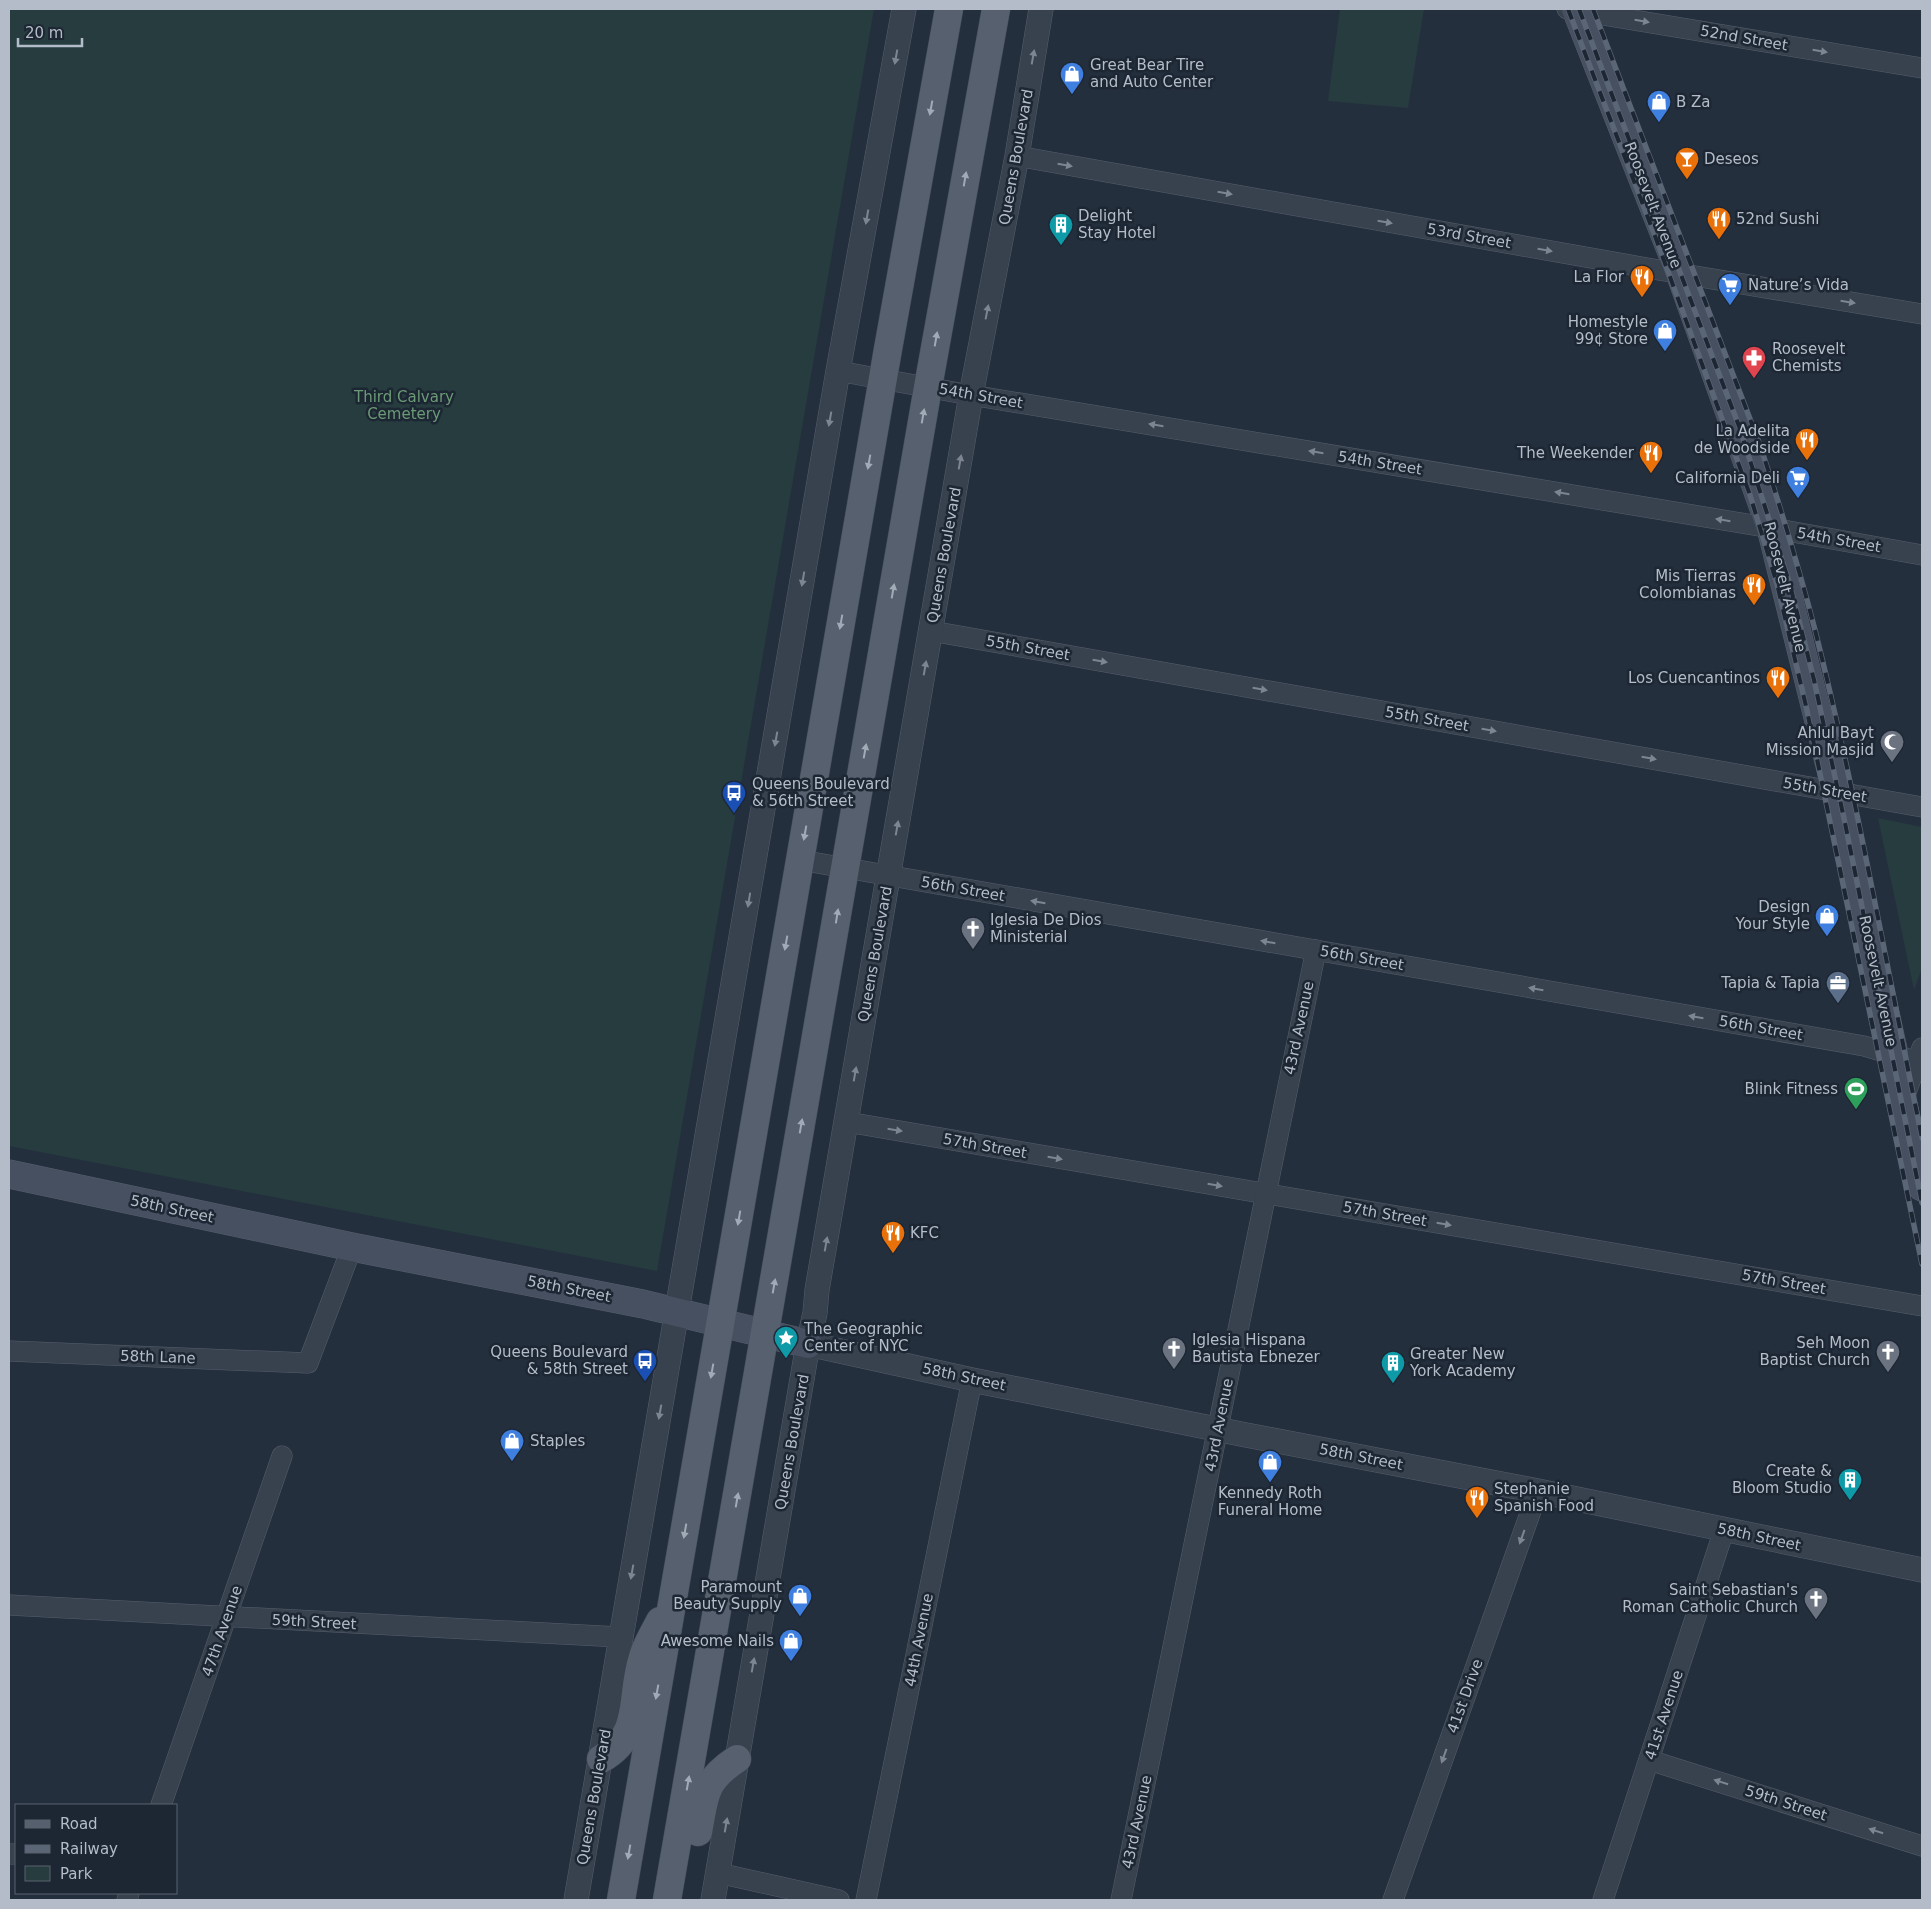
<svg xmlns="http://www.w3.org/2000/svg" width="1931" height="1909" font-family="'DejaVu Sans',sans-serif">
<rect width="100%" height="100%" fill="#242f3e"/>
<g fill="#263c3f">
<path d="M9,9H874L657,1271L9,1146Z"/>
<path d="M1340,9H1424L1408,108L1328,101Z"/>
<path d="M1878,818L1922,827V968L1914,990Z"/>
</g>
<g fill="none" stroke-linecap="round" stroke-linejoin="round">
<defs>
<g id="minor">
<path d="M1567,9L1922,68"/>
<path d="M1017,156L1647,268L1922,314"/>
<path d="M838,371L959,393L1771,528L1922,555"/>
<path d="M931,631L1922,807"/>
<path d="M800,860L1864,1046L1922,1063"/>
<path d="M1903,1101L1922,1048"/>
<path d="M847,1122L1922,1306"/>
<path d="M9,1351L308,1363L352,1247"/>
<path d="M9,1605L620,1637"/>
<path d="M1649,1760L1922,1846"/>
<path d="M161,1805L282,1456"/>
<path d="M9,1854H16"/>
<path d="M718,1873L839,1900"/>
<path d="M127,1900L129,1893"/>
<path d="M866,1900L972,1380"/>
<path d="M1121,1900L1316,950"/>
<path d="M1393,1900L1538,1491"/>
<path d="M1603,1900L1724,1530"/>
</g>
<g id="tertiary">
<path d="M808,1344L972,1380L1241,1434L1538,1491L1922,1570"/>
<path d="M576,1900L838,371L904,9"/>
<path d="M713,1900L808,1344L815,1313L817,1290L971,395L1017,156L1041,9"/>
</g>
<g id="secondary">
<path d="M1576,9L1680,273L1771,528L1836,790L1894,1054L1897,1079L1922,1187"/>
<path d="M9,1174L352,1247L643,1304L808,1344"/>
</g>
<g id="primary">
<path d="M601,1759C643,1735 630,1700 642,1660C645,1647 654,1633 660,1621"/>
<path d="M698,1832C705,1796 703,1781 737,1759"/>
<path d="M621,1900L888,349L949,9"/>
<path d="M667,1900L928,387L996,9"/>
</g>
</defs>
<use href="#minor" stroke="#565f6c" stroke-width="21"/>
<use href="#tertiary" stroke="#565f6c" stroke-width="25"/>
<use href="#secondary" stroke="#565f6c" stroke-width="29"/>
<use href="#primary" stroke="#414a57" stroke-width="29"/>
<use href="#minor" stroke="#38414e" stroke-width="20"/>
<use href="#tertiary" stroke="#38414e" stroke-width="24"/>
<use href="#secondary" stroke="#465061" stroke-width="28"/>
<use href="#primary" stroke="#56606e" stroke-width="28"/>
<defs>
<g id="rail">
<path d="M1568,9L1655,236L1750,495L1777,584L1806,706L1922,1264"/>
<path d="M1579,9L1739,426L1790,585L1814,680L1845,823L1922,1203"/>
<path d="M1593,9L1760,445C1780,506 1799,568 1815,630C1857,798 1887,969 1922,1138"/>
</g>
</defs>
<use href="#rail" stroke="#5a6575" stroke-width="5.5"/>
<use href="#rail" stroke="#1d2633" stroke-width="4" stroke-dasharray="11" stroke-linecap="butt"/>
</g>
<defs><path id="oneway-solid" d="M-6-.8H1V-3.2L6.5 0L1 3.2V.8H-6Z" transform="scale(1.25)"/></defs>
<g fill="#7c8592">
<use href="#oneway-solid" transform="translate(1642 21) rotate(10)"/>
<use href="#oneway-solid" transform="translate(1820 51) rotate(10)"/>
<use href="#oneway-solid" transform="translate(896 57) rotate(100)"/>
<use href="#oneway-solid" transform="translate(1033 57) rotate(-80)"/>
<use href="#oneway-solid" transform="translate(1065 165) rotate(10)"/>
<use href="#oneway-solid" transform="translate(1225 193) rotate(10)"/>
<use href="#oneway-solid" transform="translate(867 217) rotate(100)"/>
<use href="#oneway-solid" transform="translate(1385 222) rotate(10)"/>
<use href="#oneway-solid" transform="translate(1545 250) rotate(10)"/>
<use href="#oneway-solid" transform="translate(1848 302) rotate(9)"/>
<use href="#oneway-solid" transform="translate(987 312) rotate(-79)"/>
<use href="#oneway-solid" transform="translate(830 419) rotate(100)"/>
<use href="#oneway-solid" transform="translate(1156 425) rotate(-171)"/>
<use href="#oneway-solid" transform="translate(1316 452) rotate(-171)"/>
<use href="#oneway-solid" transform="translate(960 462) rotate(-80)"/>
<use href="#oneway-solid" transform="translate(1562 493) rotate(-171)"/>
<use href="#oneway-solid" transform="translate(1723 520) rotate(-171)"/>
<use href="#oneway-solid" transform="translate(803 579) rotate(100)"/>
<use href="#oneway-solid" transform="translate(1100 661) rotate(10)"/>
<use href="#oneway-solid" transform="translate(925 668) rotate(-80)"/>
<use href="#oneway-solid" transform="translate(1260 689) rotate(10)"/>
<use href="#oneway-solid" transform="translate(1489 730) rotate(10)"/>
<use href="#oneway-solid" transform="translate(776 739) rotate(100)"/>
<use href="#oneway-solid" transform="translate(1649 758) rotate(10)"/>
<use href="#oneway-solid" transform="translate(897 828) rotate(-80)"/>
<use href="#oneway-solid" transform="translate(749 900) rotate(99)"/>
<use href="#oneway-solid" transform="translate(1038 902) rotate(-170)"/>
<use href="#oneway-solid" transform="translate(1268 942) rotate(-170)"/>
<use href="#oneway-solid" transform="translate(1536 989) rotate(-170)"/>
<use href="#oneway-solid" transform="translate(1696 1017) rotate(-170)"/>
<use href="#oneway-solid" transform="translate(855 1074) rotate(-80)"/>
<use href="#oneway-solid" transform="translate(895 1130) rotate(9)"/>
<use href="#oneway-solid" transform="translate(1055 1158) rotate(10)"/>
<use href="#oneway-solid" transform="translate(1215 1185) rotate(10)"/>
<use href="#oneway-solid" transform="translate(1444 1224) rotate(10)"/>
<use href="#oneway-solid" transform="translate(826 1244) rotate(-80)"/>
<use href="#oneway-solid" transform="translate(660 1412) rotate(100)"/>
<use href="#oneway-solid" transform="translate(1522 1537) rotate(110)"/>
<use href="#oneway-solid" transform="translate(632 1572) rotate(100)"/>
<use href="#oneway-solid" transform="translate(753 1665) rotate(-80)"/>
<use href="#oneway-solid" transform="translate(1444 1756) rotate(110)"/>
<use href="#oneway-solid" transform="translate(1721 1782) rotate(-162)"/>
<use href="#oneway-solid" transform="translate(726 1825) rotate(-80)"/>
<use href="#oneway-solid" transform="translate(1876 1831) rotate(-162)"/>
</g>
<g fill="#a1aab7">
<use href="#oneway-solid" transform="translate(931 108) rotate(100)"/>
<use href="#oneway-solid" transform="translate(965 179) rotate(-80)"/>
<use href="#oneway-solid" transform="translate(936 339) rotate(-80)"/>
<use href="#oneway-solid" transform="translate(923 416) rotate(-80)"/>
<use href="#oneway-solid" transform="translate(869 462) rotate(100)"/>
<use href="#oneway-solid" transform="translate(893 591) rotate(-80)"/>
<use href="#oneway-solid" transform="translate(841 622) rotate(100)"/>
<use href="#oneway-solid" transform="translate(865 751) rotate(-80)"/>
<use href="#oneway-solid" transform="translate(805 833) rotate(100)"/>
<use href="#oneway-solid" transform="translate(837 916) rotate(-81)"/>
<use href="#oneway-solid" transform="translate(786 943) rotate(100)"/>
<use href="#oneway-solid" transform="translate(801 1126) rotate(-80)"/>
<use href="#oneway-solid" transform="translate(739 1218) rotate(100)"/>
<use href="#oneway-solid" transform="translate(774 1286) rotate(-80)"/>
<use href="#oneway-solid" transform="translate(712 1371) rotate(100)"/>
<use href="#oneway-solid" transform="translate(737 1500) rotate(-80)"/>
<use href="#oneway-solid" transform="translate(685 1531) rotate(100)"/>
<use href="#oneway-solid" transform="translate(657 1692) rotate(100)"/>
<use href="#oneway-solid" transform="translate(688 1783) rotate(-80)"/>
<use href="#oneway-solid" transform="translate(629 1852) rotate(100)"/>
</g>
<defs>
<symbol id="shop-pin" viewBox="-11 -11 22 30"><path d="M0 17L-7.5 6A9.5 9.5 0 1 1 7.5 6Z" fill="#3f7fe0" stroke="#1d2633"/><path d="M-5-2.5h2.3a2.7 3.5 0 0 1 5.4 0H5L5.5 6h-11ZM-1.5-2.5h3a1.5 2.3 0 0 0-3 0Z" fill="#fff"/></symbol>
<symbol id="bar-pin" viewBox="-11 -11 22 30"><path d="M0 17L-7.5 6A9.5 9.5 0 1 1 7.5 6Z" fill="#e8710a" stroke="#1d2633"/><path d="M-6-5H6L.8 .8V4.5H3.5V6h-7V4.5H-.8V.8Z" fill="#fff"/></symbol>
<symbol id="restaurant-pin" viewBox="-11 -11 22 30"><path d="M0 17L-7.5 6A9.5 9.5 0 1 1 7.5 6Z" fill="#e8710a" stroke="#1d2633"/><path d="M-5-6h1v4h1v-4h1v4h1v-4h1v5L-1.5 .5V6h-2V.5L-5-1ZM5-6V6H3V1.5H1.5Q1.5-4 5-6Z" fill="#fff"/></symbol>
<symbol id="building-pin" viewBox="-11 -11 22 30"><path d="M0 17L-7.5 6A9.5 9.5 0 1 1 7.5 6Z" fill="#0f9aa8" stroke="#1d2633"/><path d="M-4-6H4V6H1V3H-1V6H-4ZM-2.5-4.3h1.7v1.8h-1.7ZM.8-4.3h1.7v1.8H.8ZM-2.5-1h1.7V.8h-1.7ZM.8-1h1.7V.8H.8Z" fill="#fff"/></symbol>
<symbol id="supermarket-pin" viewBox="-11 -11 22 30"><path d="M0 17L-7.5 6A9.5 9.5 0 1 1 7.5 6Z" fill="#3f7fe0" stroke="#1d2633"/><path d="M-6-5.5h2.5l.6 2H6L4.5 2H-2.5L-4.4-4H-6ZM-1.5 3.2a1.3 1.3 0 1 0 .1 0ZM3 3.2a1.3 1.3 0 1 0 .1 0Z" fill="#fff"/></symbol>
<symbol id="pharmacy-pin" viewBox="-11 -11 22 30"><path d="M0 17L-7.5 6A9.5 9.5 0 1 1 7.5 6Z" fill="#e0444e" stroke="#1d2633"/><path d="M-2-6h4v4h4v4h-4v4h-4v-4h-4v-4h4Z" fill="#fff"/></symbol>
<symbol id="mosque-pin" viewBox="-11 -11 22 30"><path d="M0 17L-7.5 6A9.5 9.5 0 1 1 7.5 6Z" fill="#6b7280" stroke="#1d2633"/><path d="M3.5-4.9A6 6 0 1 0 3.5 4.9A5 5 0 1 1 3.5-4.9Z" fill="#fff"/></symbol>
<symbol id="bus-pin" viewBox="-11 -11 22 30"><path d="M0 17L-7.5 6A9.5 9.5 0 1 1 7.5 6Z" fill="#1a4fb4" stroke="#1d2633"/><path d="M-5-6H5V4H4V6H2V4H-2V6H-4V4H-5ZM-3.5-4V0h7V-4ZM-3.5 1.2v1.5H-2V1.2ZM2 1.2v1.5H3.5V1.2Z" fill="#fff"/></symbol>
<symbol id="church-pin" viewBox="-11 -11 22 30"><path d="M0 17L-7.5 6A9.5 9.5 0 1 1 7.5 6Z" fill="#6b7280" stroke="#1d2633"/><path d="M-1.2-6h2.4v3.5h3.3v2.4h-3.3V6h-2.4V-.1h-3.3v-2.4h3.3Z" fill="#fff"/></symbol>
<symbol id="office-pin" viewBox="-11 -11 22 30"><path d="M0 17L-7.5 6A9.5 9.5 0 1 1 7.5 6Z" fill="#5c6f8a" stroke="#1d2633"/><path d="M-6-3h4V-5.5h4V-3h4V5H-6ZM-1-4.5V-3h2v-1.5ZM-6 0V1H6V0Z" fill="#fff"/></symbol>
<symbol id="stadium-pin" viewBox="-11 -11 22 30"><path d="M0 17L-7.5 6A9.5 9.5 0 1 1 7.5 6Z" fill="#2e9e5b" stroke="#1d2633"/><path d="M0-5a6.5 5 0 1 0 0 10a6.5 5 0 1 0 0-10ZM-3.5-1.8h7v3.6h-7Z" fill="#fff"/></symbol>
<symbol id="sight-pin" viewBox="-11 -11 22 30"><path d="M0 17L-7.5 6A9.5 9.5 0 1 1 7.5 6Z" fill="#0f9aa8" stroke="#1d2633"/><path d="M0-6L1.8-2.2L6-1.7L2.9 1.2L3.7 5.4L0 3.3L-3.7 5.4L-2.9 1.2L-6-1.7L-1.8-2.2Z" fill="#fff"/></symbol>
</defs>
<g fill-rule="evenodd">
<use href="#shop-pin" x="1058" y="60" width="28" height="38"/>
<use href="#shop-pin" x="1645" y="88" width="28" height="38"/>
<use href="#bar-pin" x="1673" y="145" width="28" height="38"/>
<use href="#restaurant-pin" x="1705" y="205" width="28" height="38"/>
<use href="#building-pin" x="1047" y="211" width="28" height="38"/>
<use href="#restaurant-pin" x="1628" y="263" width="28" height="38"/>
<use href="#supermarket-pin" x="1716" y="271" width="28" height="38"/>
<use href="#shop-pin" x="1651" y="317" width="28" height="38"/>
<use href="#pharmacy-pin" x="1740" y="344" width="28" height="38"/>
<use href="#restaurant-pin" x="1793" y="426" width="28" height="38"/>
<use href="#restaurant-pin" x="1637" y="439" width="28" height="38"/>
<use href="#supermarket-pin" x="1784" y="464" width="28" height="38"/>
<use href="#restaurant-pin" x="1740" y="571" width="28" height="38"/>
<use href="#restaurant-pin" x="1764" y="664" width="28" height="38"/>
<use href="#mosque-pin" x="1878" y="728" width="28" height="38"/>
<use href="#bus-pin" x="720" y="779" width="28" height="38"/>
<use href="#shop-pin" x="1813" y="902" width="28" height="38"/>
<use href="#church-pin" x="959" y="915" width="28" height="38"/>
<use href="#office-pin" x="1824" y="969" width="28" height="38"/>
<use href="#stadium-pin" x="1842" y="1075" width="28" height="38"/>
<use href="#restaurant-pin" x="879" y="1219" width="28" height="38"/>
<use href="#sight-pin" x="772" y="1324" width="28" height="38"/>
<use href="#church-pin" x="1160" y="1335" width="28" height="38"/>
<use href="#church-pin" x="1874" y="1338" width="28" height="38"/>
<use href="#bus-pin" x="631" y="1347" width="28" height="38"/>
<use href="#building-pin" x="1379" y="1349" width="28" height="38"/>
<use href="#shop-pin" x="498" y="1427" width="28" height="38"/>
<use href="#shop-pin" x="1256" y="1448" width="28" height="38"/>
<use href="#building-pin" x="1836" y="1466" width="28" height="38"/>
<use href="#restaurant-pin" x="1463" y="1484" width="28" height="38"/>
<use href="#shop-pin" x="786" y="1582" width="28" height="38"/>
<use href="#church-pin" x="1802" y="1585" width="28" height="38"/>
<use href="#shop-pin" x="777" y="1627" width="28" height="38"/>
</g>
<g text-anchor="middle" stroke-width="5" stroke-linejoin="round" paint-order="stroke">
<g font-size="15" fill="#b4bcc9" stroke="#1d2633">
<text transform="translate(1744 38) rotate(10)" y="5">52nd Street</text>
<text transform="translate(1016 157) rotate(-80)" y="5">Queens Boulevard</text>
<text transform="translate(1653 205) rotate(69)" y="5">Roosevelt Avenue</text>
<text transform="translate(1469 236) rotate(10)" y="5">53rd Street</text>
<text transform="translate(981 396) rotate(10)" y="5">54th Street</text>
<text transform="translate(1380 463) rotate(9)" y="5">54th Street</text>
<text transform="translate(1839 540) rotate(10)" y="5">54th Street</text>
<text transform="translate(944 555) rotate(-80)" y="5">Queens Boulevard</text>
<text transform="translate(1785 587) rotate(76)" y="5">Roosevelt Avenue</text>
<text transform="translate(1028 648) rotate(10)" y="5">55th Street</text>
<text transform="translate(1427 719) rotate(10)" y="5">55th Street</text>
<text transform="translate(1825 790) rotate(10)" y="5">55th Street</text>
<text transform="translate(963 889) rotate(10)" y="5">56th Street</text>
<text transform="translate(875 954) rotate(-80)" y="5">Queens Boulevard</text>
<text transform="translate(1362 958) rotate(10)" y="5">56th Street</text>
<text transform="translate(1878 981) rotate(78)" y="5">Roosevelt Avenue</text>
<text transform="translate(1299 1028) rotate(-78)" y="5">43rd Avenue</text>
<text transform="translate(1761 1028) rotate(10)" y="5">56th Street</text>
<text transform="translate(985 1146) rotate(10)" y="5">57th Street</text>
<text transform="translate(172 1209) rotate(12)" y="5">58th Street</text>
<text transform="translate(1385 1214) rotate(10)" y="5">57th Street</text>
<text transform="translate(1784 1282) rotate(10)" y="5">57th Street</text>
<text transform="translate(569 1289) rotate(11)" y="5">58th Street</text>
<text transform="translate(158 1357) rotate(2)" y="5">58th Lane</text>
<text transform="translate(964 1377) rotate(12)" y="5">58th Street</text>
<text transform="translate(1219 1425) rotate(-79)" y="5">43rd Avenue</text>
<text transform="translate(792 1442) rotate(-80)" y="5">Queens Boulevard</text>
<text transform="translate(1361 1457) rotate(11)" y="5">58th Street</text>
<text transform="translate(1759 1537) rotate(12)" y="5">58th Street</text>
<text transform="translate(314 1622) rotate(3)" y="5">59th Street</text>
<text transform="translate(222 1631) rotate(-71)" y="5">47th Avenue</text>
<text transform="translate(919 1640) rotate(-79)" y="5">44th Avenue</text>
<text transform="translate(1465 1696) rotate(-70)" y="5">41st Drive</text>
<text transform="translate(1664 1715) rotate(-72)" y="5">41st Avenue</text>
<text transform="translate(594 1797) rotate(-80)" y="5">Queens Boulevard</text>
<text transform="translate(1786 1803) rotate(18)" y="5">59th Street</text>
<text transform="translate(1137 1822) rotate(-78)" y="5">43rd Avenue</text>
</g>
<g font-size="15" fill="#b4bcc9" stroke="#1d2633" text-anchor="end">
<text x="1090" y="70" text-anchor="start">Great Bear Tire<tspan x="1090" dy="17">and Auto Center</tspan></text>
<text x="1676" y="107" text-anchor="start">B Za</text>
<text x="1704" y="164" text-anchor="start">Deseos</text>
<text x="1078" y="221" text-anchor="start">Delight<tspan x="1078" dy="17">Stay Hotel</tspan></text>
<text x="1736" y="224" text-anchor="start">52nd Sushi</text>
<text x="1624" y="282">La Flor</text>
<text x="1748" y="290" text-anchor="start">Nature’s Vida</text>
<text x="1648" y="327">Homestyle<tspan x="1648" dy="17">99¢ Store</tspan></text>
<text x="1772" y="354" text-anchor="start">Roosevelt<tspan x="1772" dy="17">Chemists</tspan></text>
<text x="1790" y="436">La Adelita<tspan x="1790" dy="17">de Woodside</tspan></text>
<text x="1634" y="458">The Weekender</text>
<text x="1780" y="483">California Deli</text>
<text x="1736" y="581">Mis Tierras<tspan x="1736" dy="17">Colombianas</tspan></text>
<text x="1760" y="683">Los Cuencantinos</text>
<text x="1874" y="738">Ahlul Bayt<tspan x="1874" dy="17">Mission Masjid</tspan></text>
<text x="752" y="789" text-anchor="start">Queens Boulevard<tspan x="752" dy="17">&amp; 56th Street</tspan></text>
<text x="1810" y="912">Design<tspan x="1810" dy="17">Your Style</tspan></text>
<text x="990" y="925" text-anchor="start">Iglesia De Dios<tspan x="990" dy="17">Ministerial</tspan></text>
<text x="1820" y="988">Tapia &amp; Tapia</text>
<text x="1838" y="1094">Blink Fitness</text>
<text x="910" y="1238" text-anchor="start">KFC</text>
<text x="804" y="1334" text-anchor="start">The Geographic<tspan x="804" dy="17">Center of NYC</tspan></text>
<text x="1192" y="1345" text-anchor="start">Iglesia Hispana<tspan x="1192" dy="17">Bautista Ebnezer</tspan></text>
<text x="1870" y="1348">Seh Moon<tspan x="1870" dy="17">Baptist Church</tspan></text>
<text x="628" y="1357">Queens Boulevard<tspan x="628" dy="17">&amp; 58th Street</tspan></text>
<text x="1410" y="1359" text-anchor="start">Greater New<tspan x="1410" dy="17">York Academy</tspan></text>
<text x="530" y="1446" text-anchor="start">Staples</text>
<text x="1832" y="1476">Create &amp;<tspan x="1832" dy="17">Bloom Studio</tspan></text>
<text x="1494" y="1494" text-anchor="start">Stephanie<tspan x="1494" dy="17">Spanish Food</tspan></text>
<text x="1270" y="1498" text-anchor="middle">Kennedy Roth<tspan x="1270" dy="17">Funeral Home</tspan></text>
<text x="782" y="1592">Paramount<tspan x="782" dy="17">Beauty Supply</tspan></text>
<text x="1798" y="1595">Saint Sebastian's<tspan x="1798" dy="17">Roman Catholic Church</tspan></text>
<text x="774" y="1646">Awesome Nails</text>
</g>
<g font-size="15" fill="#6b9a76" stroke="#1d2633">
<text x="404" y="402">Third Calvary<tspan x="404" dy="17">Cemetery</tspan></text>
</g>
</g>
<rect width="1931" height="1909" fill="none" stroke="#b4bcc9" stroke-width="20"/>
<rect x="15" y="1804" width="162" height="90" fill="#1d2633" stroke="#59626f"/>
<rect x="25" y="1820" width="25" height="8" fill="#56606e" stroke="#59626f"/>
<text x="60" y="1829" font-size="15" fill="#b4bcc9">Road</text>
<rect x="25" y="1845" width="25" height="8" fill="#5a6575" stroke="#59626f"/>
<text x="60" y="1854" font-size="15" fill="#b4bcc9">Railway</text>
<rect x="25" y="1866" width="25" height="15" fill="#263c3f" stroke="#59626f"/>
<text x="60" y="1879" font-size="15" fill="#b4bcc9">Park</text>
<path d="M18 38v8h64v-8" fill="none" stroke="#b4bcc9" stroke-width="2.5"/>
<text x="25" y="38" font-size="15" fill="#b4bcc9" stroke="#1d2633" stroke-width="4" paint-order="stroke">20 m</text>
</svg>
